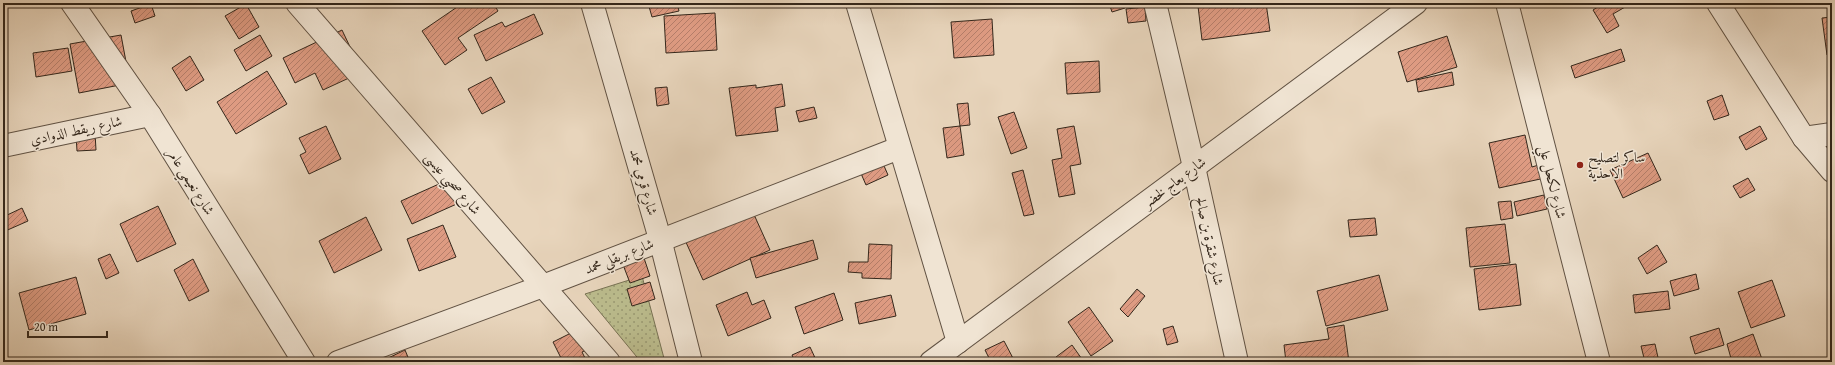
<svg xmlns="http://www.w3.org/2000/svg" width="1835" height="365" font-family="'Gentium Book Plus',Amiri,serif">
<defs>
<pattern id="grass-dots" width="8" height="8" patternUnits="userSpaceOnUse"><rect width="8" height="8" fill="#bbbc8d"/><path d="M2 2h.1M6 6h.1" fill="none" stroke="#999972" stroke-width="1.8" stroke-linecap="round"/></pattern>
<pattern id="building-hatch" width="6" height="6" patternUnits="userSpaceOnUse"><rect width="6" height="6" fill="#de9b82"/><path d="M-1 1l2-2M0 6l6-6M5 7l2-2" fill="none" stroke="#b57e6a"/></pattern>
</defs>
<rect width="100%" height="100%" fill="#e8d5bc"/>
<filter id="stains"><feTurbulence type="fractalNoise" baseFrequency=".005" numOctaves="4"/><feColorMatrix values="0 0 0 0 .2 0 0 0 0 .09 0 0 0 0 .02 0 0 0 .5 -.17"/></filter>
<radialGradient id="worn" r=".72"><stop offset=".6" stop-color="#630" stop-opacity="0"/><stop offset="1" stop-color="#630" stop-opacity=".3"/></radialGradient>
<path fill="url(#grass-dots)" stroke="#787254" d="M642,276L665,362H641L585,294Z"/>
<g fill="url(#building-hatch)" stroke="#34271b">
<path d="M463,3H493L498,11L458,38L467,50L445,65L422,31Z"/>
<path d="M648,3H677L679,11L652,17Z"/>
<path d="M1109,3H1124L1125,8L1112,12Z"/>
<path d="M1225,3H1266L1270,31L1202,40L1198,6Z"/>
<path d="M1604,3H1632L1613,14L1619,26L1607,33L1593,10Z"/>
<path d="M151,4L155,16L135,23L131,11Z"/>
<path d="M246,4L259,27L239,39L225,16Z"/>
<path d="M1145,7L1146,21L1128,23L1126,9Z"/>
<path d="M715,13L717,50L666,53L664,16Z"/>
<path d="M534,14L543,34L486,61L474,35L502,22L505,27Z"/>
<path d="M1832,17V55H1827L1822,18Z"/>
<path d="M992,19L994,55L954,58L951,22Z"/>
<path d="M342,30L362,72L323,90L315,73L295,83L283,58Z"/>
<path d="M121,35L130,83L79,93L70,44Z"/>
<path d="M260,35L272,56L246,71L234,50Z"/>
<path d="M1447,36L1457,67L1407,82L1398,52Z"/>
<path d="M68,48L72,71L36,77L33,53Z"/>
<path d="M1621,49L1625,61L1575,78L1571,66Z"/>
<path d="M190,56L204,80L186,91L172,68Z"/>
<path d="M1099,61L1100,92L1067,94L1065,63Z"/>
<path d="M267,71L287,104L236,134L217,102Z"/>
<path d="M1452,72L1454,85L1418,92L1416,80Z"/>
<path d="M491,77L505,102L482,114L468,89Z"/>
<path d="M782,84L785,106L775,108L778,131L736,136L729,88L756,85V88Z"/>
<path d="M667,87L669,104L657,106L655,88Z"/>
<path d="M1722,95L1729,115L1714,120L1707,101Z"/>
<path d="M968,103L970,125L960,126L964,155L947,158L943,128L960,126L957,104Z"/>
<path d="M814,107L817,118L799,122L796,111Z"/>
<path d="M1014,112L1027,148L1011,154L998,117Z"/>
<path d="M326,126L341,159L309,174L300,155L306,152L299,138Z"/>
<path d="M1074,126L1081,164L1070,166L1075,194L1059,197L1052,160L1062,158L1057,129Z"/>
<path d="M1760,126L1767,139L1746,150L1739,137Z"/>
<path d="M95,133L96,150L77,151L76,134Z"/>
<path d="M1525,135L1532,167L1542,164L1545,178L1499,188L1489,143Z"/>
<path d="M1648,153L1661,180L1623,198L1610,170Z"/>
<path d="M881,159L888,175L866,185L859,169Z"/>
<path d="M1023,170L1034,214L1024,216L1012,173Z"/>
<path d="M459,175L470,198L412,224L401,201Z"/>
<path d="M1748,178L1755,190L1740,198L1733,186Z"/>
<path d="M1544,195L1547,209L1517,216L1514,202Z"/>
<path d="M747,199L770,250L703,280L680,229Z"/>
<path d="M1511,201L1513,218L1501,220L1498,202Z"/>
<path d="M158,206L176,244L137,262L120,224Z"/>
<path d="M22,208L28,221L3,232V217Z"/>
<path d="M366,217L382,250L334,273L319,241Z"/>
<path d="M1375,218L1377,235L1350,237L1348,220Z"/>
<path d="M1505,224L1510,263L1470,267L1466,228Z"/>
<path d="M443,225L456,257L419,271L407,239Z"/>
<path d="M813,240L818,259L756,278L750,258Z"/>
<path d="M869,244L892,245L891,279L862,278V273L848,272L849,262H868Z"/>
<path d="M1657,245L1667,262L1647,274L1638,258Z"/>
<path d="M110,254L119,273L106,279L98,259Z"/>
<path d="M643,255L650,276L630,283L622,262Z"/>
<path d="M193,259L209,291L189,301L174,270Z"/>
<path d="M1516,264L1521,305L1479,310L1474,269Z"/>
<path d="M1696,274L1699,289L1674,296L1670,281Z"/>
<path d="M1379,275L1388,310L1326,326L1317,291Z"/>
<path d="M76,277L86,314L29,330L19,293Z"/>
<path d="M1772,280L1785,316L1751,328L1738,292Z"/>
<path d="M650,282L655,299L632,306L627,289Z"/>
<path d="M1137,289L1145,296L1128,317L1120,309Z"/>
<path d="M1668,291L1670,309L1635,313L1633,295Z"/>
<path d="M747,292L752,305L764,300L771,318L728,336L716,305Z"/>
<path d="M834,293L843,320L804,334L795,307Z"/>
<path d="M891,295L896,316L859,324L855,303Z"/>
<path d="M1089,307L1113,341L1091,356L1068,322Z"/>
<path d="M1344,325L1349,362H1286L1284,345L1329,339L1327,328Z"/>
<path d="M585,326L595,346L582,352L587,362H563L553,342Z"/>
<path d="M1173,326L1178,342L1167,345L1163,329Z"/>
<path d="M1719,328L1724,345L1695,354L1690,337Z"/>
<path d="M1753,334L1763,362H1732L1727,344Z"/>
<path d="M1004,341L1015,362H991L985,350Z"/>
<path d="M1655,344L1659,362H1645L1641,346Z"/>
<path d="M1072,345L1084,362H1060L1056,357Z"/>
<path d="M810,347L817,362H795L792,355Z"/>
<path d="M405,350L410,362H385L384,360Z"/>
</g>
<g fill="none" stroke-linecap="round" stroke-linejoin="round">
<defs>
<g id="street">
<path d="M72,3L150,115L304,362"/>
<path d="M297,3L609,362"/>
<path d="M592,3L660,239L691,362"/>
<path d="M857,3L958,342"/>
<path d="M1155,3L1194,167L1237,362"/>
<path d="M1507,3L1599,362"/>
<path d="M1718,3L1804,138L1832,171"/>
<path d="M1804,138L1832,134"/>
<path d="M3,146L150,115"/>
<path d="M338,362L543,286L899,148"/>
<path d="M931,362L1416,3"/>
</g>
</defs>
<use href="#street" stroke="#615243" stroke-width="24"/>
<use href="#street" stroke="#f0e4d3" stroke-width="22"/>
</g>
<circle fill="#8f2418" stroke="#f0e4d3" stroke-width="1.5" cx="1580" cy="165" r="4"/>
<g text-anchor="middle" stroke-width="3" stroke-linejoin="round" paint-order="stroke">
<g font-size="14" fill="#34271b" stroke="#f0e4d3">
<text transform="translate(76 130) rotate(-12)" y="5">شارع ريقط الذوادي</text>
<text transform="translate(191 181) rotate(58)" y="5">شارع نعيمي عامر</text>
<text transform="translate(644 182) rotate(74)" y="5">شارع قرمي محمد</text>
<text transform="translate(1174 182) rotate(-37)" y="5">شارع بعاج لخضر</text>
<text transform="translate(1553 182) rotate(76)" y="5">شارع لكحل علي</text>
<text transform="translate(453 183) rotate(49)" y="5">شارع صحبي عيسى</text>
<text transform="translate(1210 241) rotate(78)" y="5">شارع شقرة بن صالح</text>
<text transform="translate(619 256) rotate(-22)" y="5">شارع بريقلي محمد</text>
</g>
<g font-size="14" fill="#34271b" stroke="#f0e4d3" text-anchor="start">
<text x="1588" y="162">ساكر لتصليح<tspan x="1588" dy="16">الاحذية</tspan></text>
</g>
</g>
<rect width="1835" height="365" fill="none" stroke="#e8d5bc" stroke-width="16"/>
<rect x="4" y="4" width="1827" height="357" fill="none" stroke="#34271b" stroke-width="2"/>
<rect x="8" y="8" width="1819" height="349" fill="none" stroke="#34271b"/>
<path d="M28 331v6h79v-6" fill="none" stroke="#34271b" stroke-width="2"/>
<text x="34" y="331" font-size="12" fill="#34271b" stroke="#f0e4d3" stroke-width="3" paint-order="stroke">20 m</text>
<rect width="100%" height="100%" filter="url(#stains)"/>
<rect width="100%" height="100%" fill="url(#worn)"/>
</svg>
